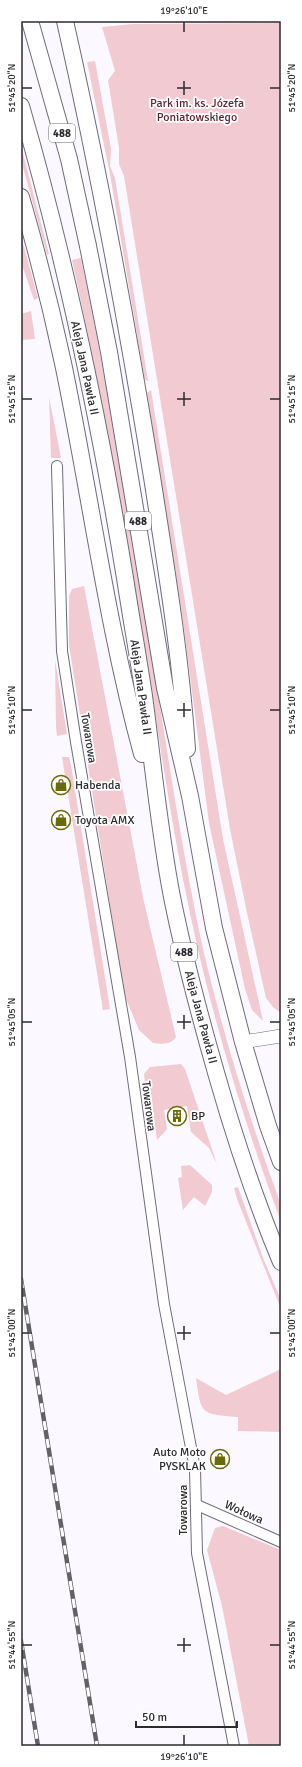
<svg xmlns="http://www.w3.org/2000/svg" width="302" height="1767" font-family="Signika,sans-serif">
<rect width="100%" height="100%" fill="#fbf9ff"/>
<g fill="#f2cad1">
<path d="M281,23V1013L273,1007L266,998L247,913L230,829L124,176L119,164V148L108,80L115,71L102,27L133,24Z"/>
<path d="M95,61L111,149L110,166L115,178L148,381L145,380L144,376L110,174L87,62Z"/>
<path d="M21,146L49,254L47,255L21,160Z"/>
<path d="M21,236L38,298L34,300L21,262Z"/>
<path d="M81,258C111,401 134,549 158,694C172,781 185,868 204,953C224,1039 251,1123 281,1205V1222C244,1122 213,1021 191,918C174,840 163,762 150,683C127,542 103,399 72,260Z"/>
<path d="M31,311L35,339L21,340V314Z"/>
<path d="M151,390L223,839L263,1021L252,1010L245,989L209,823L182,614L147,393Z"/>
<path d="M49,397L61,458H51Z"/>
<path d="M84,586L144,902L176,1037C171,1045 162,1044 153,1043L139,1030L124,994L69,645V596L72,589Z"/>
<path d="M55,660L67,734L57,736L56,727Z"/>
<path d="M62,757H69L71,765L110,1009L103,1010Z"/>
<path d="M181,1064L185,1069L217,1164L209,1148L191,1132L187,1106L164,1110L167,1129L157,1140L151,1094L146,1091L144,1074L150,1067Z"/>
<path d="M190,1165L212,1185V1192L205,1206L194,1197L183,1210L178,1178L182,1177L181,1166Z"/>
<path d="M238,1187L263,1258L281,1300V1309L237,1199L234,1188Z"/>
<path d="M281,1369V1432L238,1431V1417C201,1414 201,1415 196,1378L226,1395Z"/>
<path d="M223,1526L281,1550V1746H249L222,1606L207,1550L215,1528Z"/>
</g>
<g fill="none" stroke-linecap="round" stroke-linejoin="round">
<defs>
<g id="minor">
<path d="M57,466L62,651L76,742L130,1057L164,1304L195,1469L197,1553L234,1746"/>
<path d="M197,1505L281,1542"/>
</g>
<path id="tertiary" d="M243,1042L281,1036"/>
<g id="primary">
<path d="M65,21C99,172 127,324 152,477C166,567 181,657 187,749"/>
<path d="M21,106C66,261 99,419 125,578C131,617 138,656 144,696C153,763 159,830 172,897C184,957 200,1017 217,1076C235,1139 256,1202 281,1262"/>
<path d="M21,197C37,252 51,307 63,363C90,493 107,626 142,754"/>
<path d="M88,246L109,352L165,688L190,796L214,928L243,1042L268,1126L281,1162"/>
</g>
</defs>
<use href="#minor" stroke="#6f6c78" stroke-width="12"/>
<use href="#tertiary" stroke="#6f6c78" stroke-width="14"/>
<use href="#primary" stroke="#6f6c78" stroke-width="18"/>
<use href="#minor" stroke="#fff" stroke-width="10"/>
<use href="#tertiary" stroke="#fff" stroke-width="13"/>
<use href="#primary" stroke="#fff" stroke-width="16"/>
<defs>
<g id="rail">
<path d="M21,1279L97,1746"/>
<path d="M21,1641L38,1746"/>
</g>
</defs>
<use href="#rail" stroke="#626166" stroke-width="4.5"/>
<use href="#rail" stroke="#fff" stroke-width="3" stroke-dasharray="9" stroke-linecap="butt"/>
<defs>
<path id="primary-bridge" d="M30,21L69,159L88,246"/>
</defs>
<use href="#primary-bridge" stroke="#6f6c78" stroke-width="18" stroke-linecap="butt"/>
<use href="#primary-bridge" stroke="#fff" stroke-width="16"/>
</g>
<path fill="none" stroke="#2c2b30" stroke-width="1.5" d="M184,22V32M184,81V95M22,88H32M177,88H191M270,88H280M184,392V406M22,399H32M177,399H191M270,399H280M184,703V717M22,710H32M177,710H191M270,710H280M184,1015V1029M22,1022H32M177,1022H191M270,1022H280M184,1326V1340M22,1333H32M177,1333H191M270,1333H280M184,1638V1652M22,1645H32M177,1645H191M270,1645H280M184,1735V1745"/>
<defs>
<symbol id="shop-ring" viewBox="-11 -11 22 22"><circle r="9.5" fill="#fff" stroke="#6a6a08" stroke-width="1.5"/><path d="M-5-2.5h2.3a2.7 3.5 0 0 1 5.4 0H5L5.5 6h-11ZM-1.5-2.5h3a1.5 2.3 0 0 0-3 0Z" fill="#6a6a08"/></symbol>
<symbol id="building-ring" viewBox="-11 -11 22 22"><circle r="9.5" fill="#fff" stroke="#6a6a08" stroke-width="1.5"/><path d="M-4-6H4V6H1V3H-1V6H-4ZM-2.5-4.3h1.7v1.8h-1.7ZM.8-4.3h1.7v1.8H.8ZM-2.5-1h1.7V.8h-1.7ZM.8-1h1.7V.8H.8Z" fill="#6a6a08"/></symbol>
</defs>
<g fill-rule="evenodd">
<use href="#shop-ring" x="50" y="774" width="22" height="22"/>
<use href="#shop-ring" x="50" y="809" width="22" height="22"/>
<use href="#building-ring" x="166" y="1105" width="22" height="22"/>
<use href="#shop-ring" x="209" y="1448" width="22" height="22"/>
</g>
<g text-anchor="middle" stroke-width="3.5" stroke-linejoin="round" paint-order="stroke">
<g fill="#fff" stroke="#6b6b6e" stroke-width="1">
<rect x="49" y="124" width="26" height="18" rx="3"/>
<rect x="125" y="512" width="26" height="18" rx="3"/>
<rect x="171" y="943" width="26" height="18" rx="3"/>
</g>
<g font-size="11" font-weight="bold" fill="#2c2b30">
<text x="62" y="137">488</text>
<text x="138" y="525">488</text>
<text x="184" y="956">488</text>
</g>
<g font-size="12" fill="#612234" stroke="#fff">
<text x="197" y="107">Park im. ks. Józefa<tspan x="197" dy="14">Poniatowskiego</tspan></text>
</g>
<g font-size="12" fill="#2c2b30" stroke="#fff">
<text transform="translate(85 368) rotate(78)" y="4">Aleja Jana Pawła II</text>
<text transform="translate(141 687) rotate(82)" y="4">Aleja Jana Pawła II</text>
<text transform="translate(89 738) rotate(81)" y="4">Towarowa</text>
<text transform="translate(201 1017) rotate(75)" y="4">Aleja Jana Pawła II</text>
<text transform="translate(149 1106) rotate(83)" y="4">Towarowa</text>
<text transform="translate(183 1510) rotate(-90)" y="4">Towarowa</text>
<text transform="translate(244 1512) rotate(24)" y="4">Wołowa</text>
</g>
<g font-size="12" fill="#2c2b30" stroke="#fff" text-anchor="start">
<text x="75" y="789">Habenda</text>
<text x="75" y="824">Toyota AMX</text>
<text x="191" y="1120">BP</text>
<text x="206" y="1456" text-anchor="end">Auto Moto<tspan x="206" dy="14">PYSKLAK</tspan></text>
</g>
</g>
<rect width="302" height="1767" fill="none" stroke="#ffffff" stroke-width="44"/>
<path d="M136 1721v6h101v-6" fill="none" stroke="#2c2b30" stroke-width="2"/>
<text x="142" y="1721" font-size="12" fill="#2c2b30" stroke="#ffffff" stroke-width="3" paint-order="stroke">50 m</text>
<rect x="22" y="22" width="258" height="1723" fill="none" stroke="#2c2b30" stroke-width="1.5"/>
<g font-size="10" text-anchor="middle" fill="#2c2b30">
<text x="184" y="14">19°26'10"E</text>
<text transform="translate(11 88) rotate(-90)" y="4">51°45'20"N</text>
<text transform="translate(291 88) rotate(-90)" y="4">51°45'20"N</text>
<text transform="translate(11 399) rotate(-90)" y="4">51°45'15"N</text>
<text transform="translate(291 399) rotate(-90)" y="4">51°45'15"N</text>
<text transform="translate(11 710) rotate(-90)" y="4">51°45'10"N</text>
<text transform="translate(291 710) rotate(-90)" y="4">51°45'10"N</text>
<text transform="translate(11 1022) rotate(-90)" y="4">51°45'05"N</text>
<text transform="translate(291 1022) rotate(-90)" y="4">51°45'05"N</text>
<text transform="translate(11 1333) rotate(-90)" y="4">51°45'00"N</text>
<text transform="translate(291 1333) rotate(-90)" y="4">51°45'00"N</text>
<text transform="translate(11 1645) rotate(-90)" y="4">51°44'55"N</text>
<text transform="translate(291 1645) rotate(-90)" y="4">51°44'55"N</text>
<text x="184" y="1760">19°26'10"E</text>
</g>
</svg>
